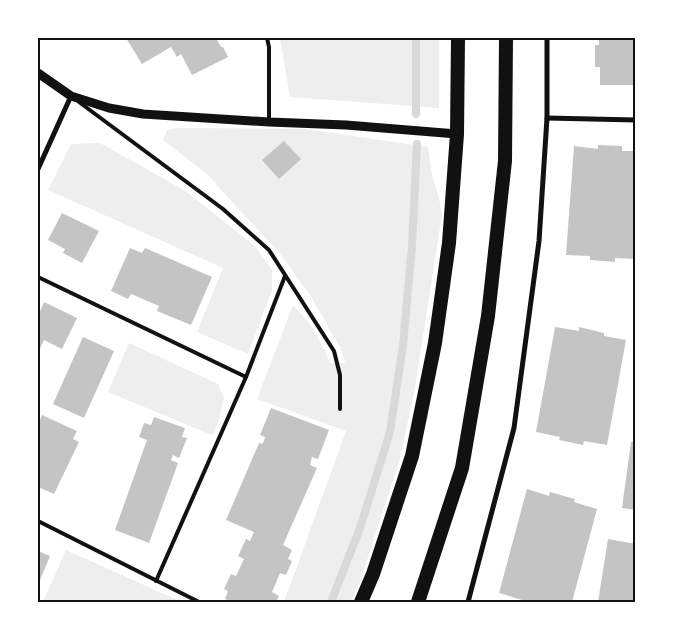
<svg xmlns="http://www.w3.org/2000/svg" width="673" height="640" font-family="'Exo 2',sans-serif">
<rect width="100%" height="100%" fill="#fff"/>
<g fill="#eee">
<path d="M280,38H439V108L290,97Z"/>
<path d="M179,128L306,129L428,147L432,175L439,198L442,215L414,393L399,462L360,582L351,602H284L346,431L257,399L293,305L310,324L324,349L330,363H345L342,351L312,298L278,251L232,202L207,174L163,140L167,130Z"/>
<path d="M100,143L184,190L255,246L272,270V290L248,354L197,332L223,268L48,190L71,144Z"/>
<path d="M129,343L218,384L224,398L218,422L212,435L108,392Z"/>
<path d="M66,550L182,602H43Z"/>
</g>
<g fill="none" stroke-linecap="round" stroke-linejoin="round">
<g stroke="#d9d9d9" stroke-width="8">
<path d="M416,38V114"/>
<path d="M331,602L360,528L390,432L403,345L412,246L417,144"/>
</g>
</g>
<g fill="#c4c4c4">
<path d="M126,38H216L221,47H223L228,57L192,75L181,54L177,57L171,47L142,64Z"/>
<path d="M599,38H636V85H600V67H595V45H599Z"/>
<path d="M284,141L301,159L279,179L262,160Z"/>
<path d="M598,145L622,146V151H636V259L615,258V262L590,260V256L566,255L574,146L598,149Z"/>
<path d="M62,213L99,231L82,263L63,253L65,249L48,240Z"/>
<path d="M130,248L142,253L145,248L212,277L191,325L157,311L159,306L131,294L128,299L111,291Z"/>
<path d="M44,302L77,318L62,349L44,340L38,353V316Z"/>
<path d="M555,327L579,331V327L604,333V336L626,340L607,445L584,441L583,445L559,440L560,437L536,432Z"/>
<path d="M83,337L114,351L84,418L53,404Z"/>
<path d="M271,408L329,430L318,459L312,457L310,465L317,468L283,545L292,550L288,559L292,561L286,575L280,573L272,592L279,596L276,602H232L225,599L228,591L224,589L231,574L236,576L244,559L238,556L246,539L250,541L254,532L226,520L259,443L262,444L264,441L265,437L260,435Z"/>
<path d="M42,415L77,431L73,439L79,442L54,494L38,487V425Z"/>
<path d="M154,417L185,428L182,437L187,438L179,458L173,455L171,460L178,463L149,543L115,530L147,440L139,437L144,423L151,425Z"/>
<path d="M631,442H636V510L622,508Z"/>
<path d="M527,489L549,496L550,492L575,499L574,502L597,509L572,602H522V600L499,593Z"/>
<path d="M608,539L636,544V602H598Z"/>
<path d="M38,551L50,556L38,585Z"/>
</g>
<g fill="none" stroke-linecap="round" stroke-linejoin="round">
<g stroke="#111" stroke-width="4">
<path d="M267,38L269,47V122"/>
<path d="M79,102L223,209L269,250L334,351L340,375V409"/>
<path d="M38,277L246,377"/>
<path d="M38,521L199,602"/>
<path d="M156,581L246,377L285,276"/>
</g>
<g stroke="#111" stroke-width="5">
<path d="M547,118L636,120"/>
<path d="M38,169L71,96"/>
<path d="M468,602L514,428L539,241L547,118V38"/>
</g>
<path stroke="#111" stroke-width="9" d="M38,73L71,96L109,108L143,114L269,122L346,125L457,134"/>
<g stroke="#111" stroke-width="14">
<path d="M361,602L373,574L412,456L435,343L449,243L457,134L458,38"/>
<path d="M418,602L462,468L488,316L505,161L506,38"/>
</g>
</g>
<rect width="673" height="640" fill="none" stroke="#ffffff" stroke-width="78"/>
<rect x="39" y="39" width="595" height="562" fill="none" stroke="#111" stroke-width="2"/>
</svg>
